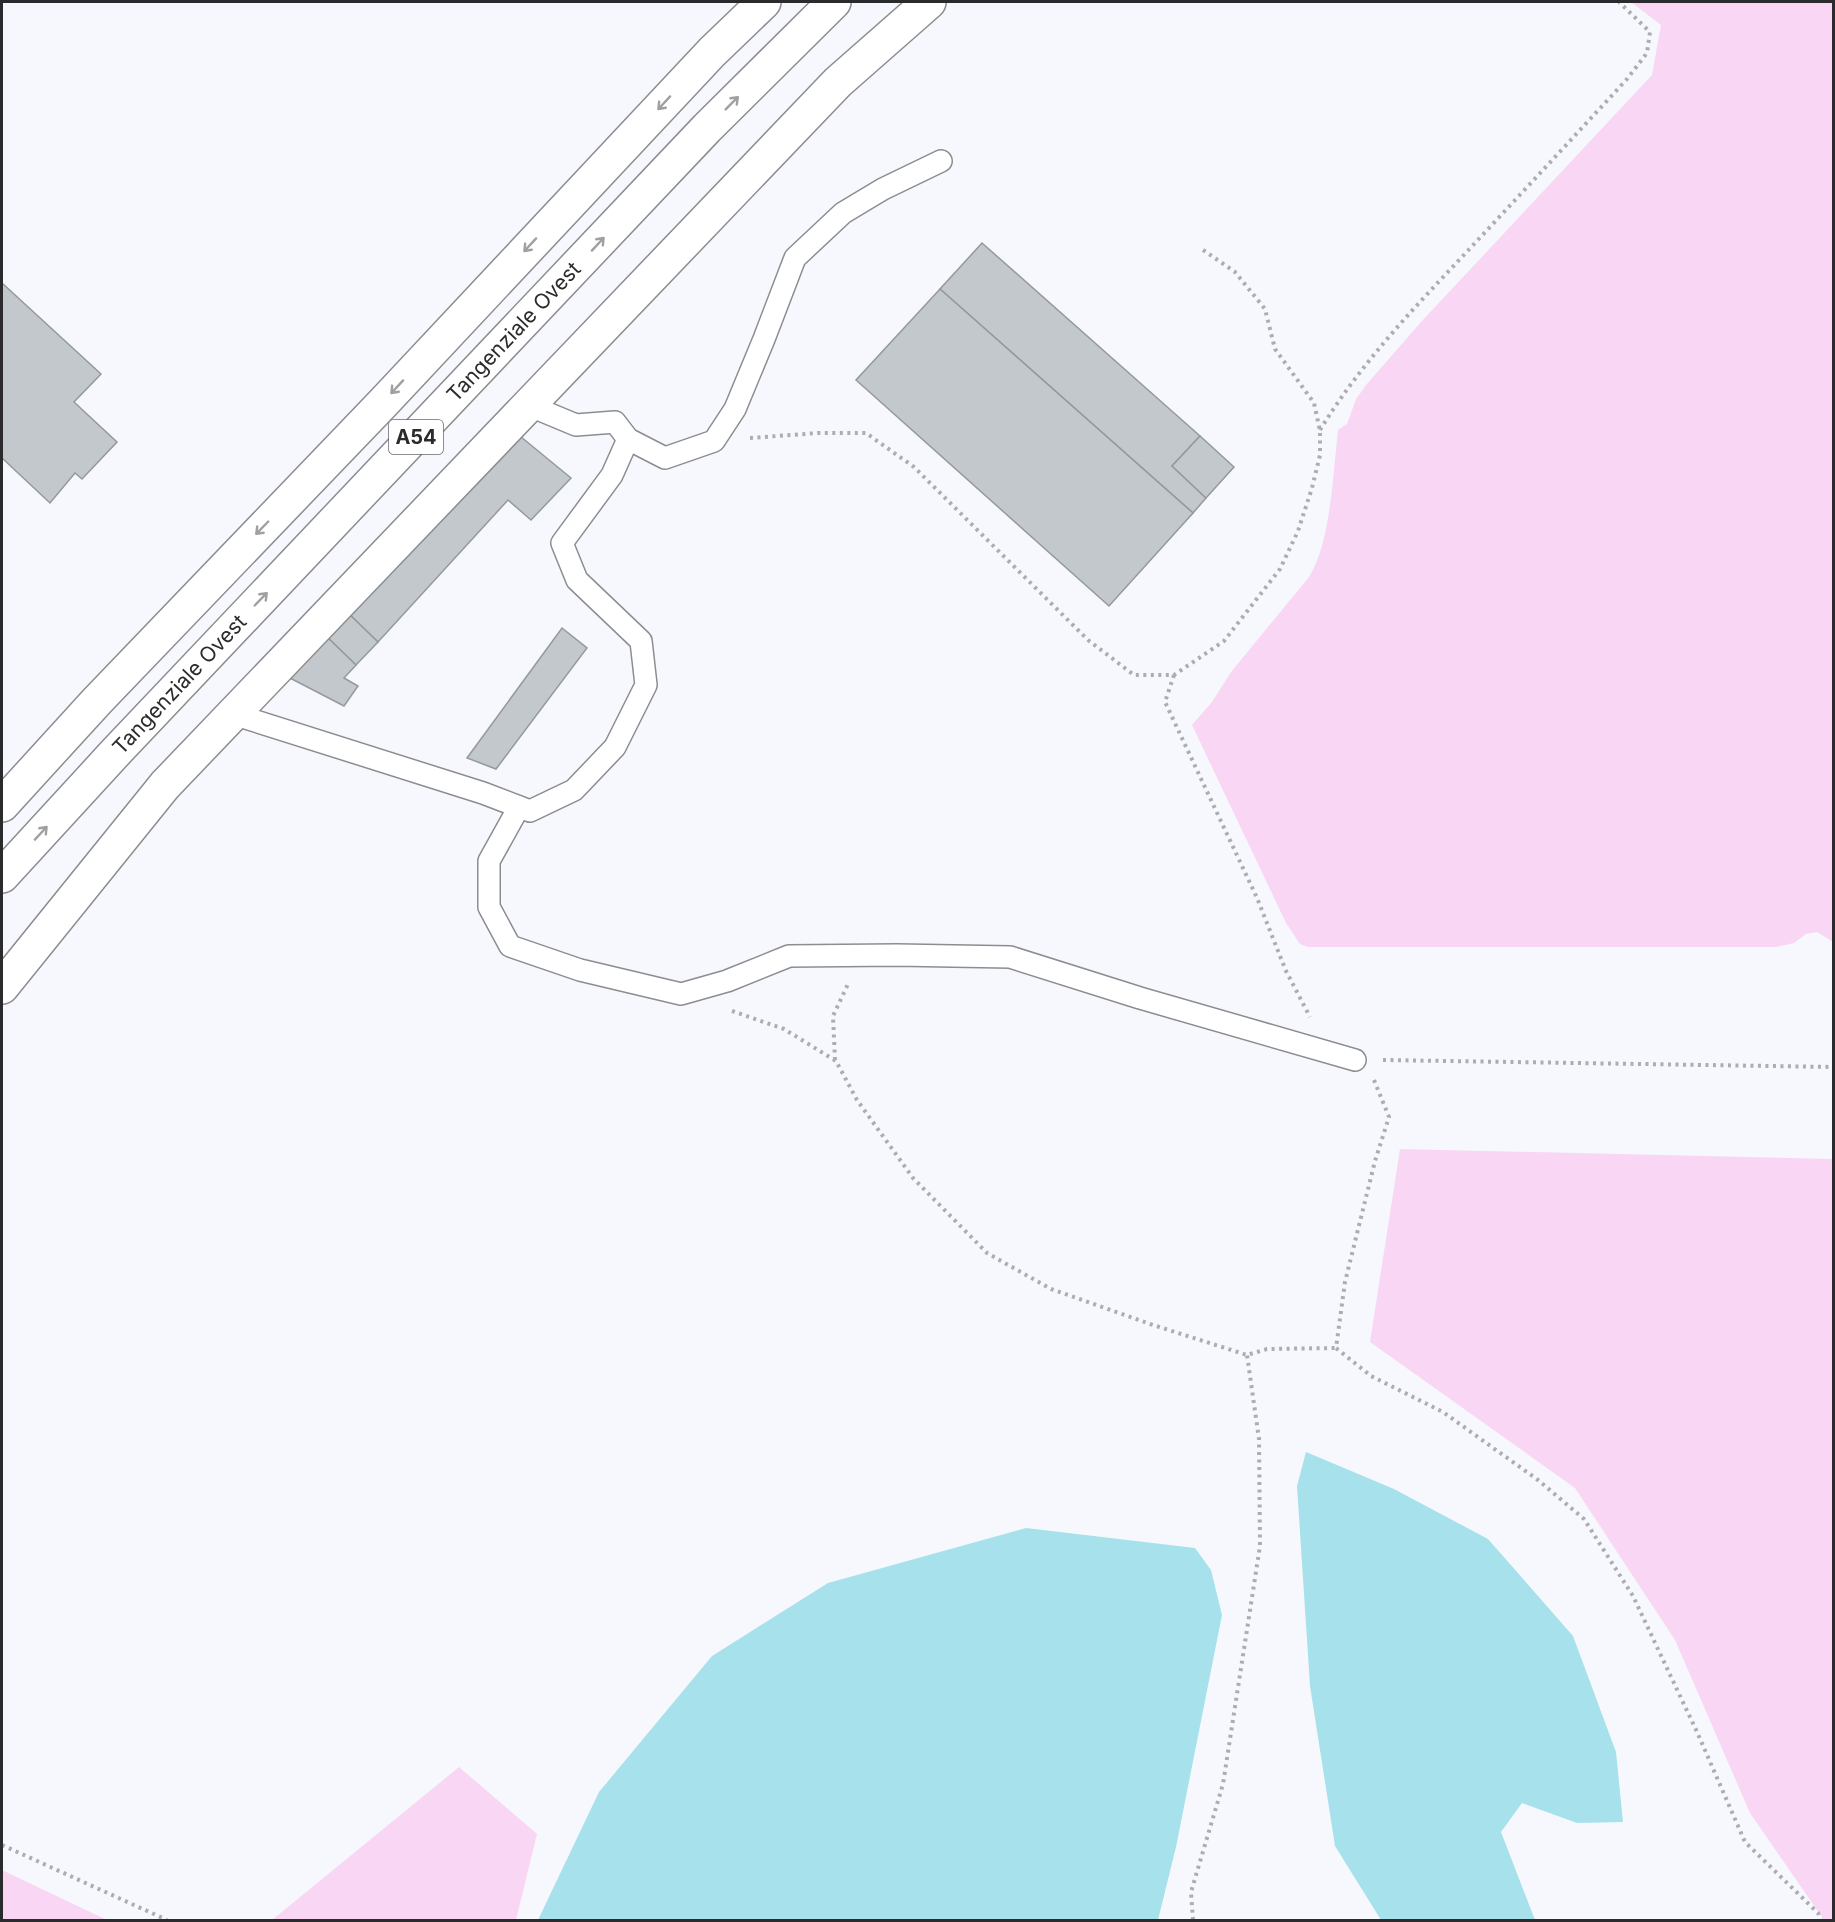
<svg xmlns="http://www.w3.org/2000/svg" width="1835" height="1922" font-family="Inter,sans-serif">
<rect width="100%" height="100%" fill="#f6f8fe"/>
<g fill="#f9d6f3">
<path d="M1631,2H1833V942L1817,932L1806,934L1794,943L1776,947H1308L1300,944L1286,923L1192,725L1212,702L1231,672L1309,577C1331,542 1333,473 1338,430L1347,424L1356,399L1366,385L1421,322L1652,75L1661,25Z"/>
<path d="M1400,1149L1833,1159V1920H1824L1750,1813L1675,1640L1575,1488L1370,1342Z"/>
<path d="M459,1767L537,1834L516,1920H272Z"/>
<path d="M2,1870L107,1920H2Z"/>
</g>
<g fill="#a7e1ec">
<path d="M1306,1452L1394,1489L1488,1539L1573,1636L1616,1752L1623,1822L1577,1823L1522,1803L1501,1832L1535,1920H1381L1335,1846L1310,1686L1297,1486Z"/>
<path d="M1026,1528L1195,1548L1211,1570L1222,1615L1176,1847L1158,1920H538L599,1792L712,1656L828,1583Z"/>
</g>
<g fill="#c3c8cc" stroke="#94999c" stroke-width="1.5">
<path d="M982,243L1200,436L1172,466L1206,498L1193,513L940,289Z"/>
<path d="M2,283L101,374L74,402L117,442L82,479L75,473L50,503L2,458Z"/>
<path d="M940,289L1193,513L1109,606L856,380Z"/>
<path d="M515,432L571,478L531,520L508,500L378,642L347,612Z"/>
<path d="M1200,436L1234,467L1206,498L1172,466Z"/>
<path d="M347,612L378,642L356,665L325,635Z"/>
<path d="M562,628L587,648L496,769L467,758Z"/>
<path d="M325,635L356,665L344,678L358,686L344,706L286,676Z"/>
</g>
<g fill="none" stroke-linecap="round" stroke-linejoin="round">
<defs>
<g id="service">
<path d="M528,405L576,425L615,422L628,439L665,458L714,441L735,409L764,339L795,258L843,213L883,189L941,161"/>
<path d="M233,714L483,793L530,811L574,790L615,747L646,685L641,641L577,580L562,543L612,475L628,439"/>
<path d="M519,807L489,861V907L510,946L580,970L681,994L727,981L789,956L897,955L1010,957L1140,998L1355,1060"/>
</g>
<path id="minor" d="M2,987L165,785L838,82L929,2"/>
<g id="motorway">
<path d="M2,805L97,701L384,402L712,52L764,2"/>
<path id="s1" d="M2,876L114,754L707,128L834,2"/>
</g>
</defs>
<use href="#service" stroke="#8b8d91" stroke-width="24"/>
<use href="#minor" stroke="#8b8d91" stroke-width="36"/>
<use href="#motorway" stroke="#8b8d91" stroke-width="36"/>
<g stroke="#acadb2" stroke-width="4" stroke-dasharray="3 4.5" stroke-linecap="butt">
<path d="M1320,430C1359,366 1411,311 1462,257C1517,198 1572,139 1627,79L1647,53L1650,32L1619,2"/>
<path d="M750,438L818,433H866L914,467L1088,640L1134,675H1174L1224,641L1280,569L1298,531L1312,488L1320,455V431L1314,403L1275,349L1265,309L1235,272L1203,250"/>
<path d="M1174,675L1165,702L1257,898L1286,971L1310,1017"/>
<path d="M732,1011L784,1029L836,1061L857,1100L913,1178L987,1253L1051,1289L1150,1324L1247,1355L1267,1349L1336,1348"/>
<path d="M835,1060L833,1016L848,984"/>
<path d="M1383,1060L1834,1067"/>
<path d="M1374,1080L1389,1117L1375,1161L1345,1282L1336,1348L1371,1376L1443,1412L1538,1480L1584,1519L1633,1596L1697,1732L1745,1842L1818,1913L1821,1920"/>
<path d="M2,1845L167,1920"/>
<path d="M1193,1920L1191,1892L1223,1784L1260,1546L1259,1439L1247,1355"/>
</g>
<use href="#service" stroke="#fff" stroke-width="21"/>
<use href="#minor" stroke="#fff" stroke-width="33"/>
<use href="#motorway" stroke="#fff" stroke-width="33"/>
</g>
<defs><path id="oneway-shaft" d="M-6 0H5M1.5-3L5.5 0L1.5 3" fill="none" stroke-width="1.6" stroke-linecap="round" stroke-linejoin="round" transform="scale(1.5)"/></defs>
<g stroke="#a0a0a0">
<use href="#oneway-shaft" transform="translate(664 103) rotate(133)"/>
<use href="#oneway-shaft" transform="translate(732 103) rotate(-45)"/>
<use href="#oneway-shaft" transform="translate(598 244) rotate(-47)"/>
<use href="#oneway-shaft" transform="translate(530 245) rotate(133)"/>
<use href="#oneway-shaft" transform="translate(397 387) rotate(133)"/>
<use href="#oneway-shaft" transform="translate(262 528) rotate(134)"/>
<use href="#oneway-shaft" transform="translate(261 599) rotate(-46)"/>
<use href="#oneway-shaft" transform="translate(41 833) rotate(-47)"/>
</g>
<g text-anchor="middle" stroke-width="6" stroke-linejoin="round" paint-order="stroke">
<rect fill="#fff" stroke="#6b6b6c" stroke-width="1.5" x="389" y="420" width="54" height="34" rx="4.5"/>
<g font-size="20" font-weight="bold" fill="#2b2b2d">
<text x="416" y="444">A54</text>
</g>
<g font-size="21" fill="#2b2b2d" stroke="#fff">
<text dy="7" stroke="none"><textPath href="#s1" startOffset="747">Tangenziale Ovest</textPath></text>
<text dy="7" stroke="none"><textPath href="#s1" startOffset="261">Tangenziale Ovest</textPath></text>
</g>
</g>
<rect width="1835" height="1922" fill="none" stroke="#2b2b2d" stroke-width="6"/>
</svg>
